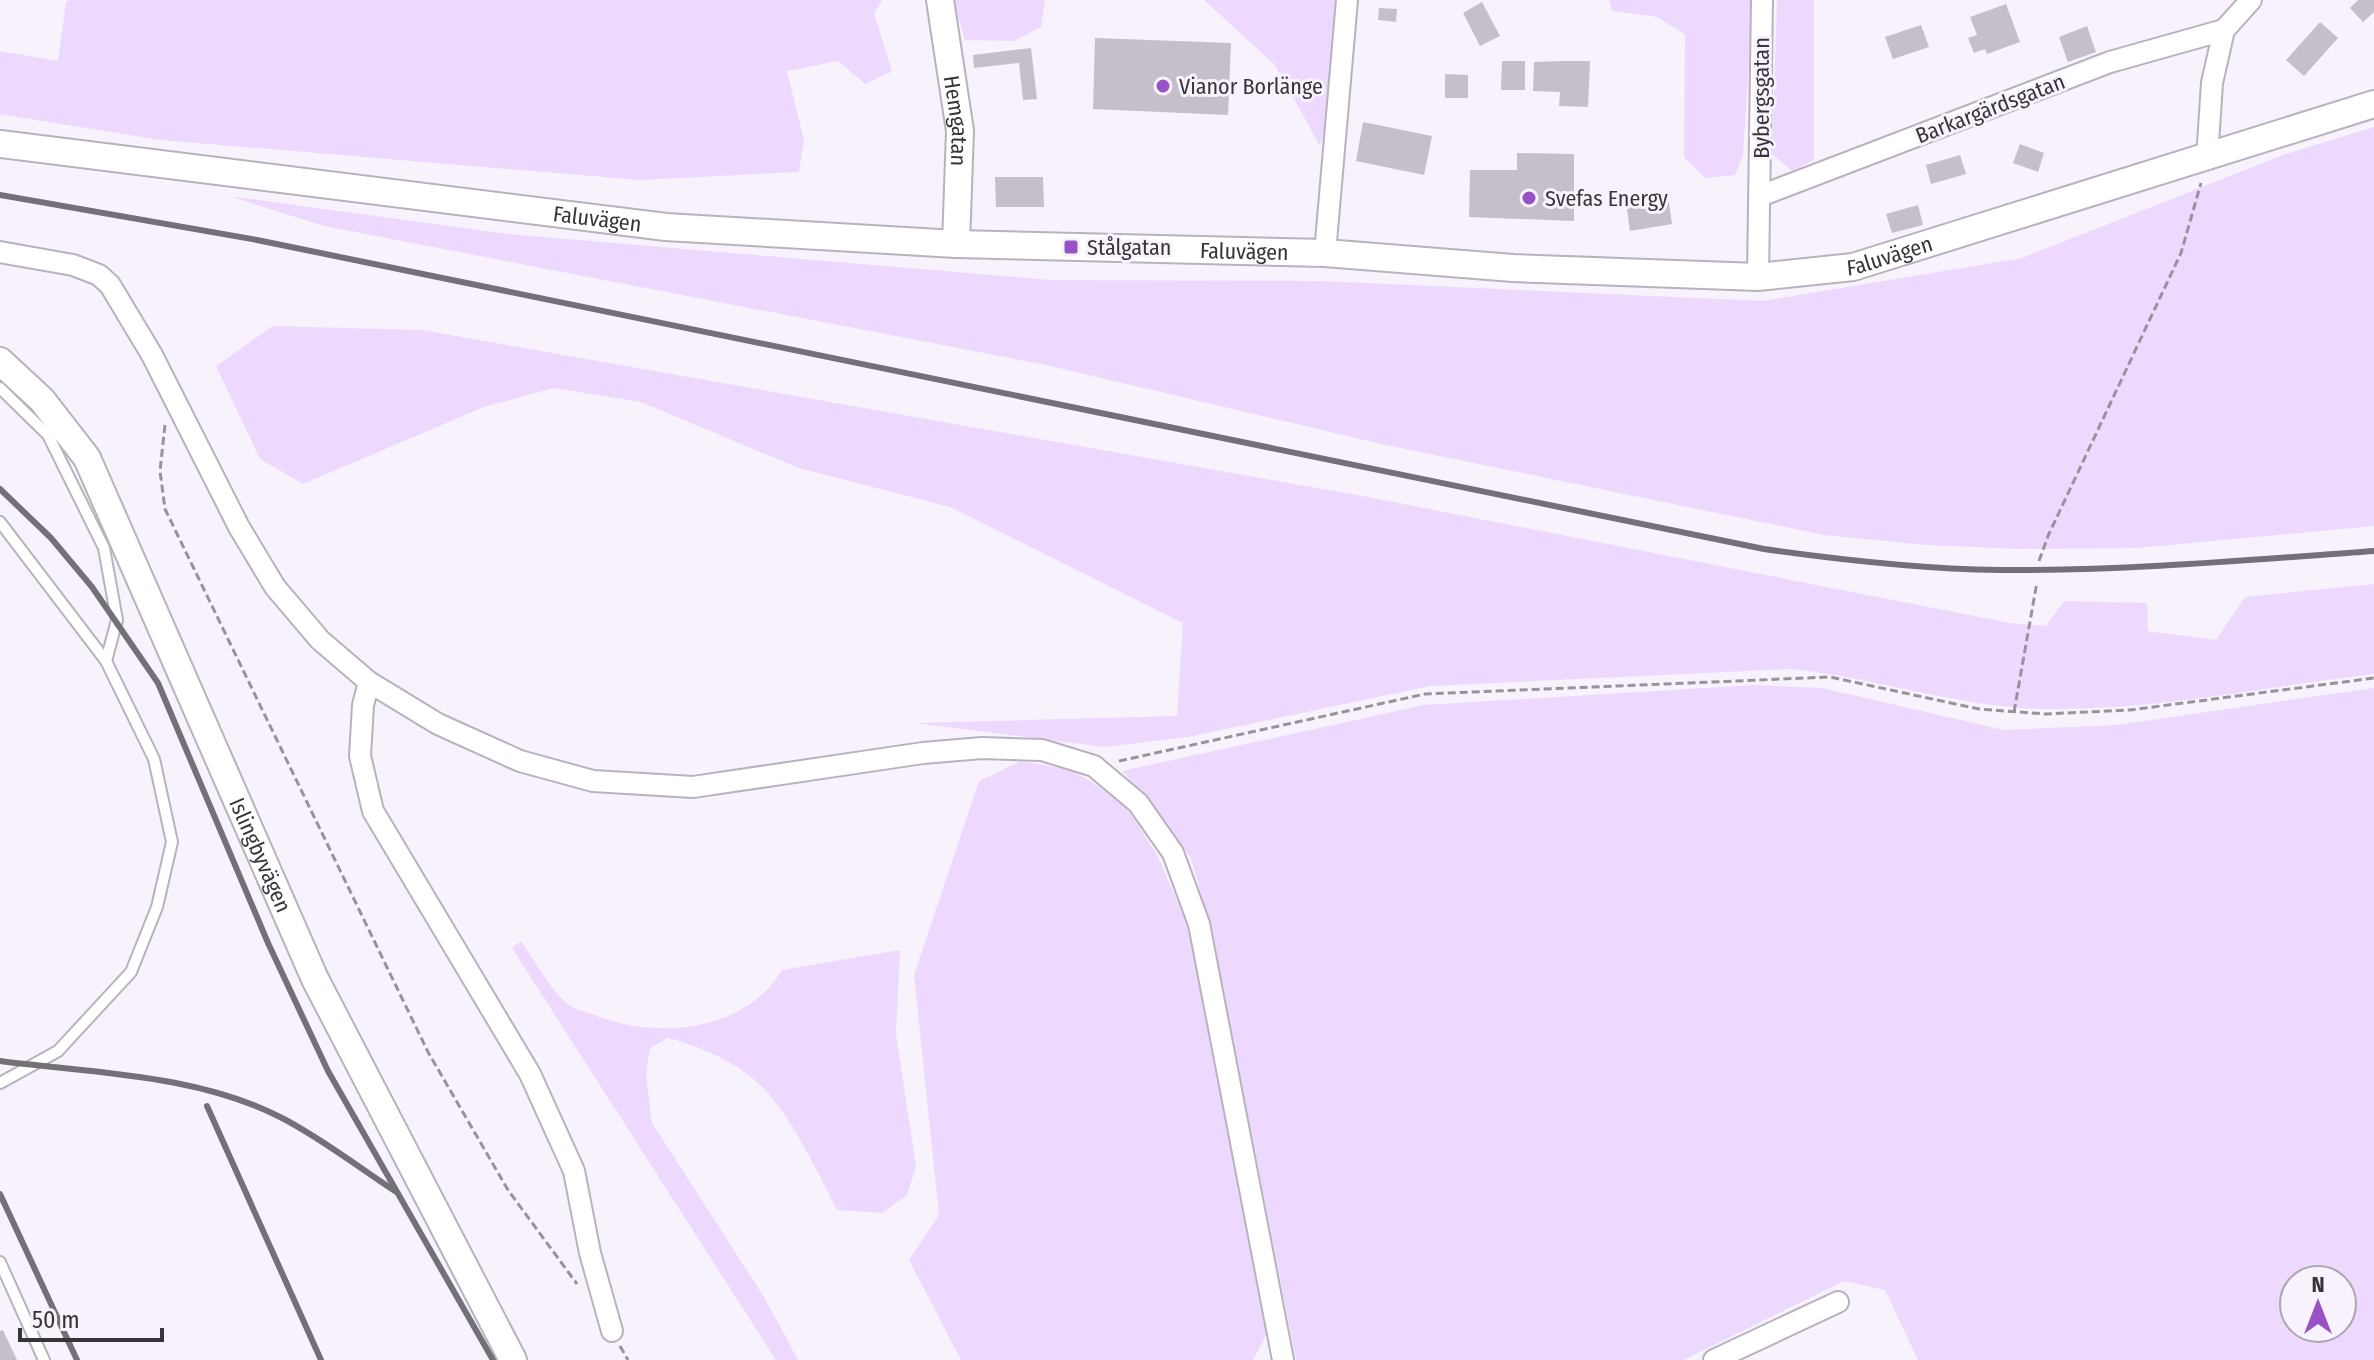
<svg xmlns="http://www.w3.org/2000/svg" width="2374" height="1360" font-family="'Fira Sans Condensed',sans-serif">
<rect width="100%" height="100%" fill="#f8f2fd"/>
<g fill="#edd9fd" fill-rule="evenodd">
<path d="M70,0H882L874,13L892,71L865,84L838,61L787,71L804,140L799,172L640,180L160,140L0,114V51L58,61L66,2Z"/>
<path d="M953,0H1045L1041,27L1014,41L965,40Z"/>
<path d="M1204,0H1340L1329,117L1320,146L1275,65Z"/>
<path d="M1609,0H1753L1743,155L1735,175L1705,178L1684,157L1685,35L1658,17L1612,11Z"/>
<path d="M1777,0H1814V160L1792,171L1772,154Z"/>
<path d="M2374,127V526L2137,548L2019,549L1926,545L1824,535L1381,444L1046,365L324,226L229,196L508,234L1052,280L1321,281L1763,301L2022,258L2283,155Z"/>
<path d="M273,326L422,330L1368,497L2010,623L2046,626L2064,601L2147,603L2148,631L2216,640L2245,597L2374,584V674C2265,687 2152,711 2043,709C1957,707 1876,678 1791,669L1430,686L1188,737L1104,747L915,723L1177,716L1183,623L950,507L799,468L641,402L554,388L484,407L303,484L260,459L216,366Z"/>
<path d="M1755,685L1822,688L2004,730L2116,725L2374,688V1360H1918L1885,1290L1844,1281L1684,1360H1296L1211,930L1191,858L1159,814L1122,771L1424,705ZM2294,1280H2342V1328H2294Z"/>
<path d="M1021,761L1072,770L1123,802L1157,855L1189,928L1263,1303L1266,1335L1253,1360H961L909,1260L939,1215L914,975L979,781Z"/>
<path d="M521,941C534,960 547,984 564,1001C571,1009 587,1012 597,1016C660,1040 745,1031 782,970L900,950L896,1034L916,1167L907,1195L882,1213L837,1210C817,1171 796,1125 766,1091C743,1065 701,1046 668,1038L650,1048L646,1074L652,1123L764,1297L798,1360H776L512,948Z"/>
</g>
<g fill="#c5bfca">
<path d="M2358,0H2374V12L2363,22L2350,8Z"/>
<path d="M1482,2L1500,36L1480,46L1463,13Z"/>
<path d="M2006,4L2020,42L1987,54L1985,49L1974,53L1968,38L1977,35L1970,17Z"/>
<path d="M1379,8L1397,9L1396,22L1378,20Z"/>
<path d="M2320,22L2338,38L2304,76L2286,60Z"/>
<path d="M1921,25L1929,47L1893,59L1885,37Z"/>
<path d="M2087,26L2096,52L2068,62L2059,37Z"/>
<path d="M1095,38L1231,43L1228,115L1093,109Z"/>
<path d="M1031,48L1037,99L1023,100L1019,63L974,68L973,55Z"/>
<path d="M1502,61H1525V90H1501Z"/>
<path d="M1561,61H1590L1588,107L1559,106L1560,92L1533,91L1534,62Z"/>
<path d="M1445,74L1468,75V98H1445Z"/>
<path d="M1363,122L1432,136L1424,175L1356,161Z"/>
<path d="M2020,144L2044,153L2038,172L2013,163Z"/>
<path d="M1517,153L1574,154V221L1469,217L1470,170H1517Z"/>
<path d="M1960,155L1966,174L1931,184L1926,165Z"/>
<path d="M995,177H1043L1044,207H996Z"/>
<path d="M1668,196L1672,224L1630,231L1626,202Z"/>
<path d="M1918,205L1923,225L1892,233L1886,214Z"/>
<path d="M3,1330L17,1360H0V1331Z"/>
</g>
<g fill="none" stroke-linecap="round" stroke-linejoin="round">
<defs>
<g id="service">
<path d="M0,388L48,435L104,548L117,620L106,661"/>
<path d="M0,522L106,661L154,759L172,842L157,907L131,972L58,1051L0,1083"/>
<path d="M0,1262L44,1360"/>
</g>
<g id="minor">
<path d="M2207,159L2212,83L2224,30L2251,0"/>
<path d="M1760,196L2110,62L2224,30"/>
<path d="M0,252L73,265L99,275L110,285L152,355L239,527L275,587L320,640L369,682L438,724L520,761L593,781L693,787L923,753L982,748L1042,750L1094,766L1138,803L1173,853L1199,924L1283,1360"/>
<path d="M1325,253L1347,0"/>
<path d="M1758,277L1762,0"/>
<path d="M369,682L363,705L360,756L373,811L530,1074L574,1171L590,1253L612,1331"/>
<path d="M1714,1360L1838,1302"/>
</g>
<g id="tertiary">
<path id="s1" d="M940,0L960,131L956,244"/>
<path id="s2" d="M0,144L666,227L956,244L1325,253L1513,268L1758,277L1853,267L2374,104"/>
<path id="s3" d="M0,361L42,400L87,458L315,979L513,1360"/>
</g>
</defs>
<use href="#service" stroke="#b8b2bd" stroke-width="14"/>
<use href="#minor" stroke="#b8b2bd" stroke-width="24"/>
<use href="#tertiary" stroke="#b8b2bd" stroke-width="30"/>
<g stroke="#97939b" stroke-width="3" stroke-dasharray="8 4" stroke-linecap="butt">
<path d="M165,425L160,471L165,509L428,1052L508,1190L577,1284"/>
<path d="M2039,561L2048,536L2181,253L2201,183"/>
<path d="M2014,712L2037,582"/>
<path d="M1119,761L1425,694L1830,677L1979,709L2045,714L2130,710L2374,678"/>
<path d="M620,1346L628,1360"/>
</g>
<use href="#service" stroke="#fff" stroke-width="10"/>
<use href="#minor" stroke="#fff" stroke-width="20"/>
<use href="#tertiary" stroke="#fff" stroke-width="26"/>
<g stroke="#747077" stroke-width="6">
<path d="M0,195L257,240L1764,549C1842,560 1920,569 1999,570C2124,571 2249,560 2374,551"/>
<path d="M0,489L51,538L92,587L158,683L268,943L328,1071L493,1360"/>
<path d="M0,1061C92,1073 197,1074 282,1118C321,1138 358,1167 395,1191"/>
<path d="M207,1106L321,1360"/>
<path d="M0,1194L77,1360"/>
</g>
</g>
<g fill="#9852c5" stroke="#f8f2fd" stroke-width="3">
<circle cx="1163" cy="86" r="8"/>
<circle cx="1529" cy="198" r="8"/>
<rect x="1063" y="239" width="16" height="16" rx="4"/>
</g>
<g text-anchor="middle" stroke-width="6" stroke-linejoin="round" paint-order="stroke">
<g font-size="22" fill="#373539" stroke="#f8f2fd" text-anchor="start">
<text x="1179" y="94">Vianor Borlänge</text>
<text x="1545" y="206">Svefas Energy</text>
<text x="1087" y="255">Stålgatan</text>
</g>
<g font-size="22" fill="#373539" stroke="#f8f2fd">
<text transform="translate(1761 98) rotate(-90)" y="8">Bybergsgatan</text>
<text transform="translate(1990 108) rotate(-21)" y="8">Barkargärdsgatan</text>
<text dy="8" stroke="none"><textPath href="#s1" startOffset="122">Hemgatan</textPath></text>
<text dy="8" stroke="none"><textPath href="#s2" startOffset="602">Faluvägen</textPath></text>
<text dy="8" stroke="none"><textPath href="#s2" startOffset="1250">Faluvägen</textPath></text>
<text dy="8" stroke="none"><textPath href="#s2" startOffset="1898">Faluvägen</textPath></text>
<text dy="8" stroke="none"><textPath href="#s3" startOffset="564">Islingbyvägen</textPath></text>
</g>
</g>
<g transform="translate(2318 1304)"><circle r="38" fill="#f8f2fd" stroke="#aba6af" stroke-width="2"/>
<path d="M0-6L14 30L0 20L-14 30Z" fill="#9852c5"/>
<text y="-12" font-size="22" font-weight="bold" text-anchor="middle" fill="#373539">N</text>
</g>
<path d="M20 1328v12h142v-12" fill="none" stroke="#373539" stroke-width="4"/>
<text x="32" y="1328" font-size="24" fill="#373539" stroke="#f8f2fd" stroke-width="6" paint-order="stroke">50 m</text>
</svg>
